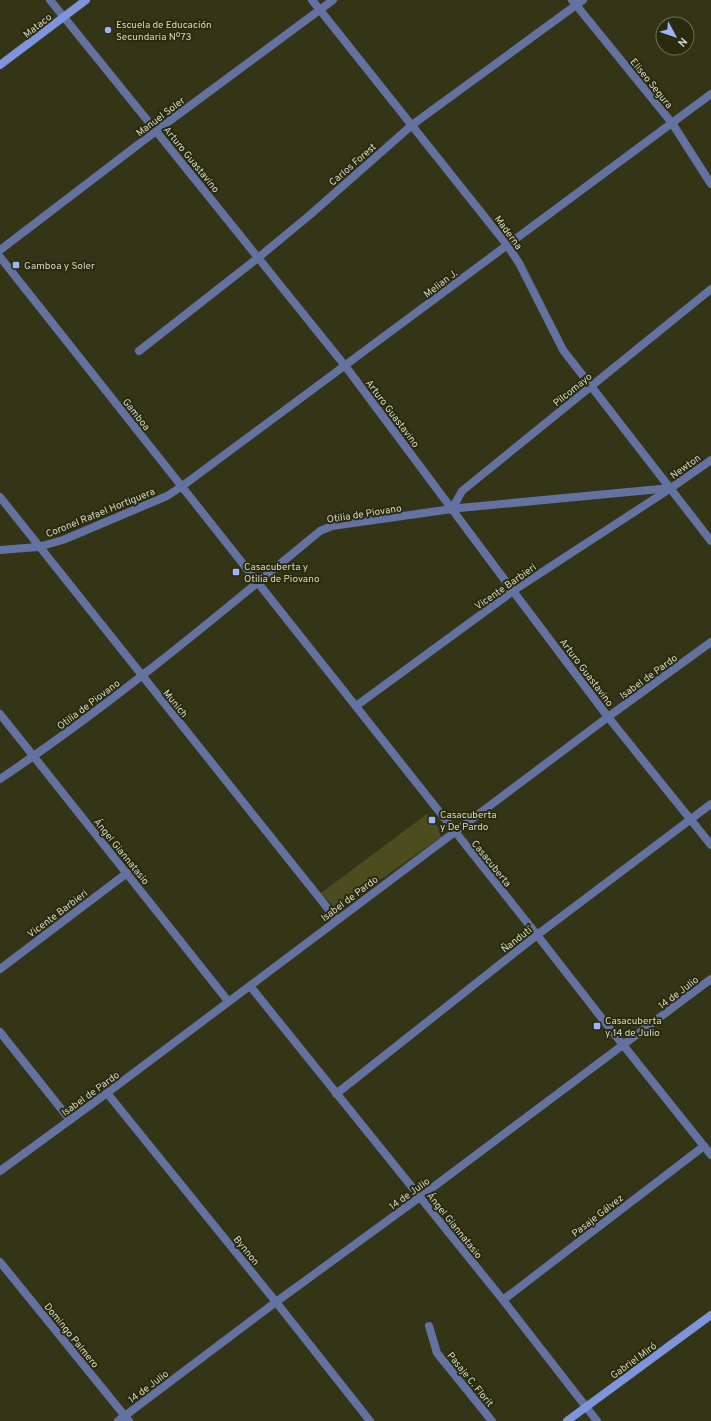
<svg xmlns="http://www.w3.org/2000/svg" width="711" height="1421" font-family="Overpass,sans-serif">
<rect width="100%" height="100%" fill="#343517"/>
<path fill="#4b4d1f" d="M427,814L439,829L441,837L340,908L334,907L321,893Z"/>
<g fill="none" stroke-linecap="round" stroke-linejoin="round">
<g stroke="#6372a0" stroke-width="8">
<path d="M50,0L156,131L346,367L513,591L608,717L711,845"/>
<path d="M312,0L507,245L519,263L563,350L711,541"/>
<path d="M572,0L672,123L711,184"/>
<path d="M0,250L156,131L333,0"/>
<path d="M0,257L537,935L604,1021L711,1155"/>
<path d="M139,351L259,257L311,214L412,125L583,0"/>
<path d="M0,497L337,920"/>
<path d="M452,509L462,491L711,289"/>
<path d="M0,550L38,547L63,540L167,496L181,487C359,357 534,224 711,94"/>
<path d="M356,706L513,591L671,488L711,460"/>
<path d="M0,714L228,1001"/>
<path d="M0,779C112,704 216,617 320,531L332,526L459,508L671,488"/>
<path d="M0,969L127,873"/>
<path d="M250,986L503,1300L597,1421"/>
<path d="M0,1032L70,1120"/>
<path d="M107,1093L276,1302L370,1421"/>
<path d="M336,1094L537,935L711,804"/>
<path d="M0,1171L107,1093L608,717L711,642"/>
<path d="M0,1262L129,1421"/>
<path d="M503,1300L704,1146"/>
<path d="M429,1326L437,1353L492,1421"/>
<path d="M118,1421L276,1302L420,1197L711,979"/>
</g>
<g stroke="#7e94dd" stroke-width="8">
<path d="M0,65L86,0"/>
<path d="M567,1421L711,1315"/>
</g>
</g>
<g fill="#9cb4fd" stroke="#2a2b0d" stroke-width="1.5">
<circle cx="108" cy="30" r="4"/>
<rect x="12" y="261" width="8" height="8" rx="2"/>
<rect x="232" y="568" width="8" height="8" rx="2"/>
<rect x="428" y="816" width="8" height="8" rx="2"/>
<rect x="593" y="1022" width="8" height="8" rx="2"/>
</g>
<g text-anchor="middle" stroke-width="4" stroke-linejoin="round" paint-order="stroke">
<g font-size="10" fill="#d4d6c4" stroke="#2a2b0d" text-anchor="start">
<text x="116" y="28">Escuela de Educación<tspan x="116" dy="12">Secundaria Nº73</tspan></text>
<text x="24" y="269">Gamboa y Soler</text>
<text x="244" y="570">Casacuberta y<tspan x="244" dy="12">Otilia de Piovano</tspan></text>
<text x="440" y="818">Casacuberta<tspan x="440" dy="12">y De Pardo</tspan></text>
<text x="605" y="1024">Casacuberta<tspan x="605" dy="12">y 14 de Julio</tspan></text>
</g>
<g font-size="10" fill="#d4d6c4" stroke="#2a2b0d">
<text transform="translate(37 25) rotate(-38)" y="4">Mataco</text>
<text transform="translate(652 83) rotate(51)" y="4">Eliseo Segura</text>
<text transform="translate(160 116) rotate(-37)" y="4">Manuel Soler</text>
<text transform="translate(192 159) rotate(51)" y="4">Arturo Guastavino</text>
<text transform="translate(352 164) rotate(-41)" y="4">Carlos Forest</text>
<text transform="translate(509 232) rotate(54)" y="4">Maderna</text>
<text transform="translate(440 283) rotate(-37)" y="4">Melian J.</text>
<text transform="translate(572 389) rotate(-39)" y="4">Pilcomayo</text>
<text transform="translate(393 413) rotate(53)" y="4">Arturo Guastavino</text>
<text transform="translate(137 414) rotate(52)" y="4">Gamboa</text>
<text transform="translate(685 466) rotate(-35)" y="4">Newton</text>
<text transform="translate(100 512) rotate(-22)" y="4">Coronel Rafael Hortiguera</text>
<text transform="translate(364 513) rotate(-9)" y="4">Otilia de Piovano</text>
<text transform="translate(505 586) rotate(-35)" y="4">Vicente Barbieri</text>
<text transform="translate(587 672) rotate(53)" y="4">Arturo Guastavino</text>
<text transform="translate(648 676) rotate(-36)" y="4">Isabel de Pardo</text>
<text transform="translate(176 703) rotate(51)" y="4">Munich</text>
<text transform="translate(88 704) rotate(-37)" y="4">Otilia de Piovano</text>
<text transform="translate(122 851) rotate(51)" y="4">Ángel Giannatasio</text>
<text transform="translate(492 863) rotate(51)" y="4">Casacuberta</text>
<text transform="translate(349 898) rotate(-37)" y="4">Isabel de Pardo</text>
<text transform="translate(57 913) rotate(-37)" y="4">Vicente Barbieri</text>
<text transform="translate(516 939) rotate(-38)" y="4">Ñandutí</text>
<text transform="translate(678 992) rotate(-37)" y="4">14 de Julio</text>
<text transform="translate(90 1093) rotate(-36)" y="4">Isabel de Pardo</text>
<text transform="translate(409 1193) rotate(-36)" y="4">14 de Julio</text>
<text transform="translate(597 1215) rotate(-38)" y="4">Pasaje Gálvez</text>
<text transform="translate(455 1225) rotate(51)" y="4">Ángel Giannatasio</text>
<text transform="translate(247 1250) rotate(51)" y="4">Bynnon</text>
<text transform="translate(72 1335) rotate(51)" y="4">Domingo Palmero</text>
<text transform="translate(633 1360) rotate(-36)" y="4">Gabriel Miró</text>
<text transform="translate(471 1379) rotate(51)" y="4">Pasaje C. Florit</text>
<text transform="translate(148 1386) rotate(-37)" y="4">14 de Julio</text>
</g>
</g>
<g transform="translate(675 36) rotate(130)"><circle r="19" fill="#2a2b0d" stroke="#6e6f56"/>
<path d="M0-3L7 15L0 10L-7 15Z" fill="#9cb4fd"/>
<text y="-6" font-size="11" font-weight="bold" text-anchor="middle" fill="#d4d6c4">N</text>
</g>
</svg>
